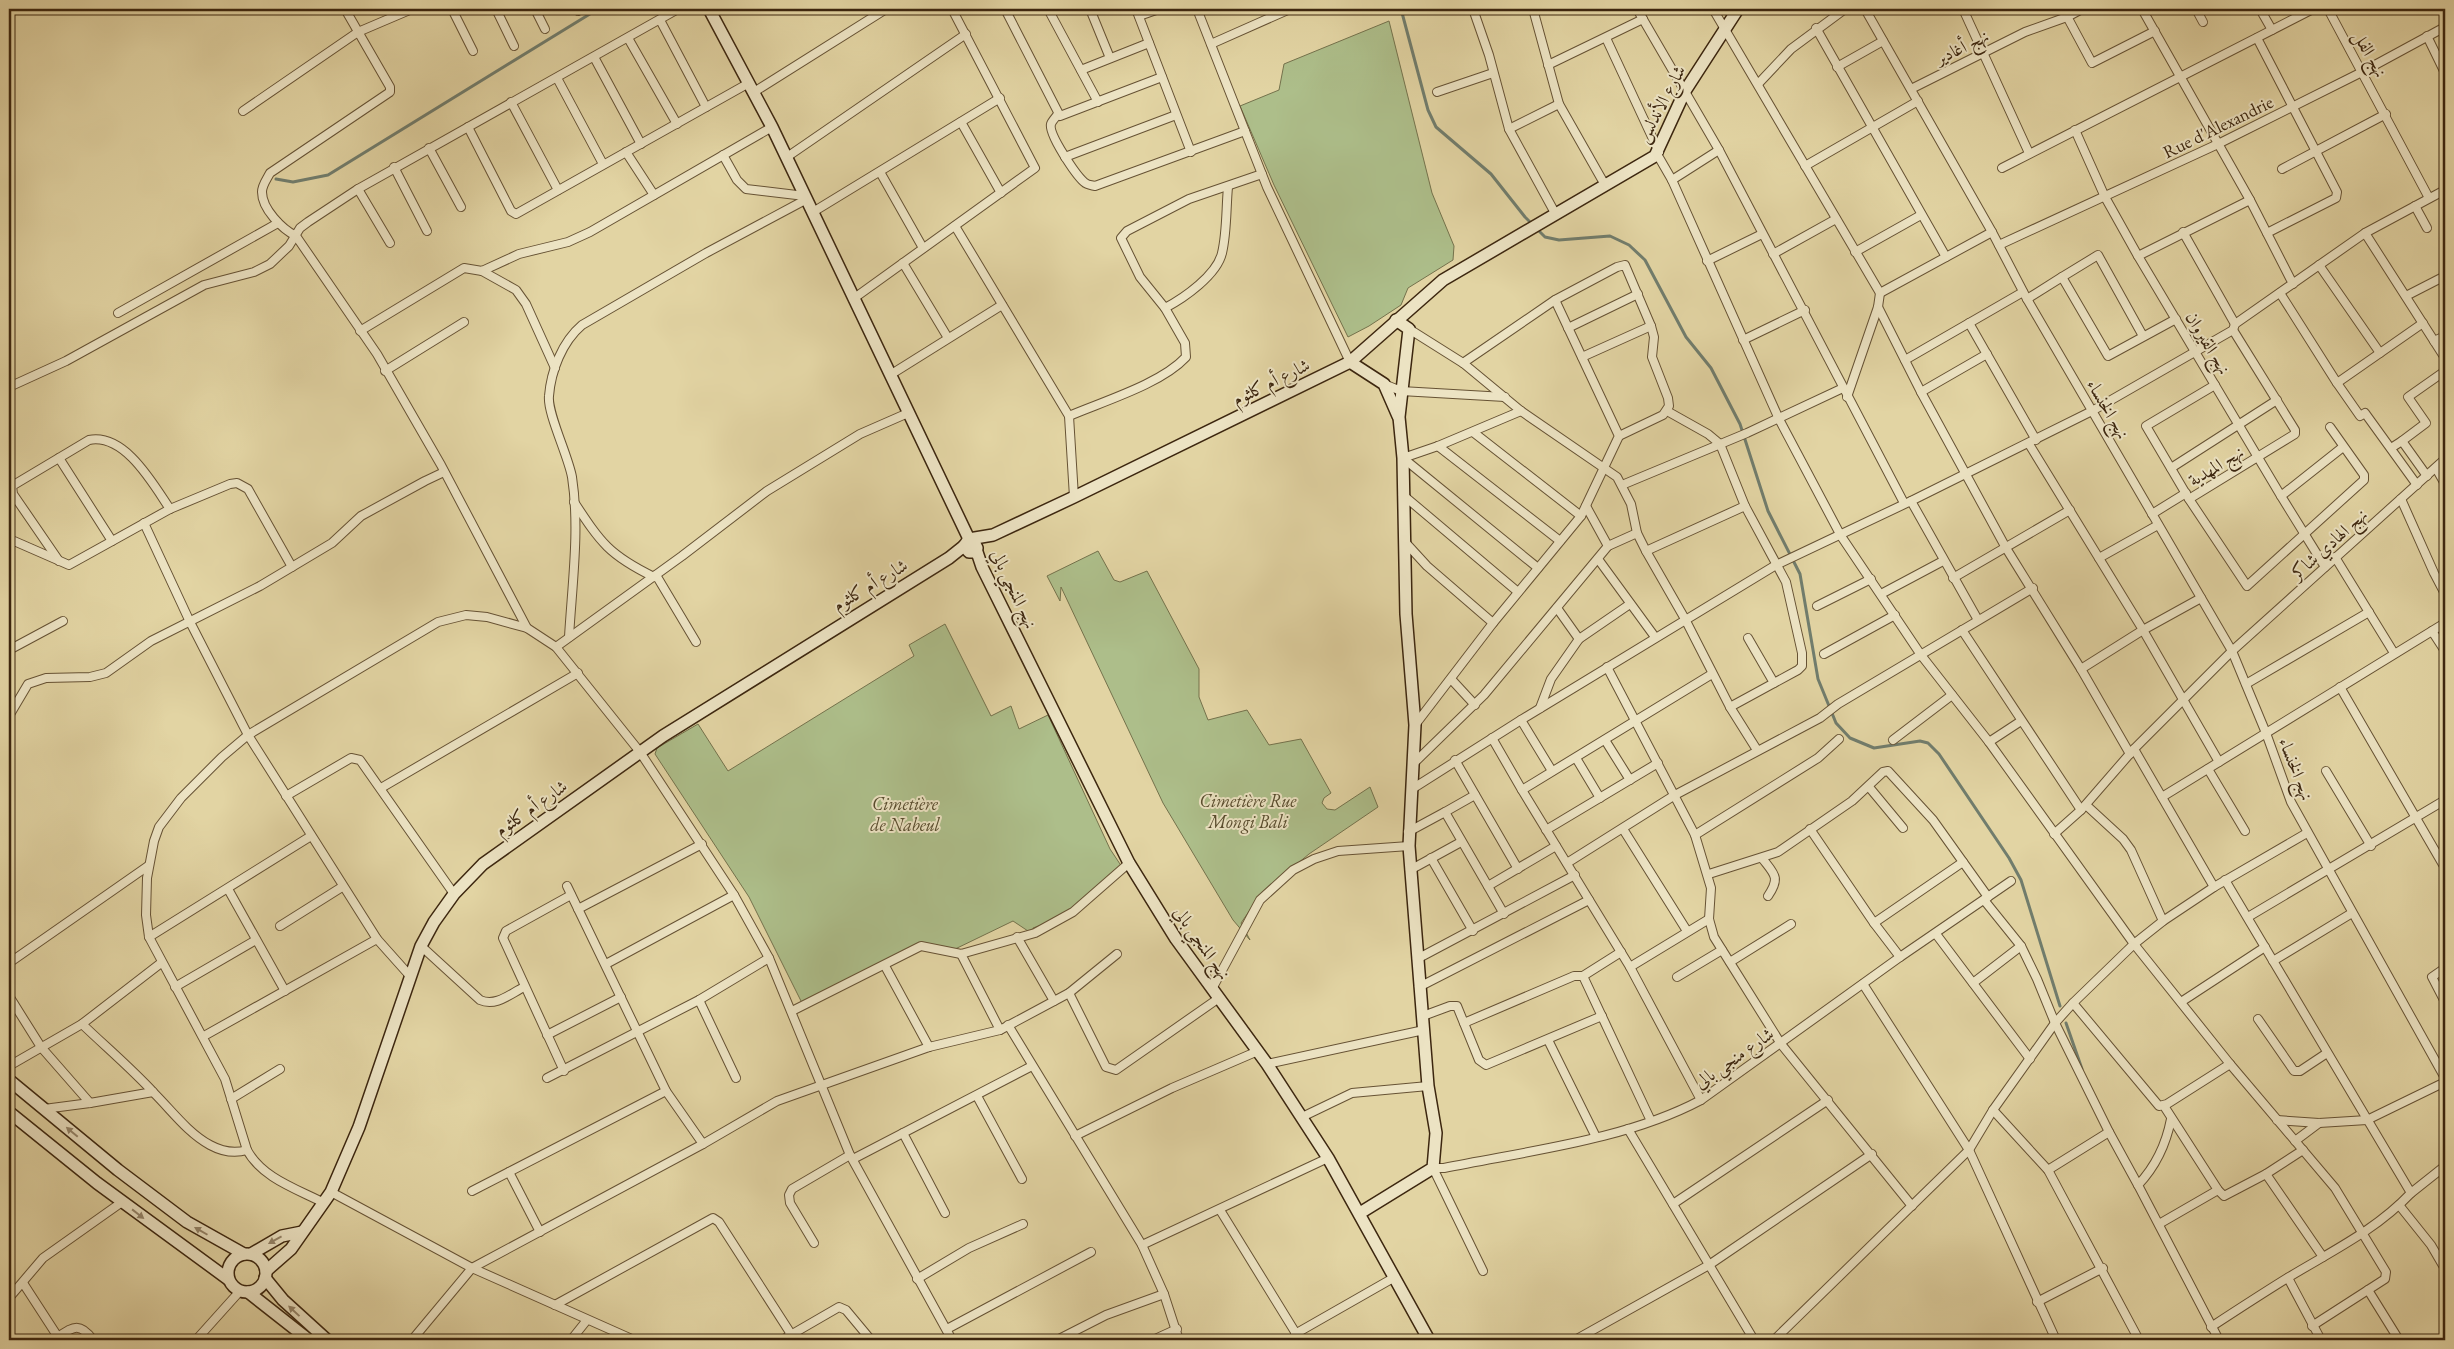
<svg xmlns="http://www.w3.org/2000/svg" width="2454" height="1349" font-family="'EB Garamond',Amiri,serif">
<rect width="100%" height="100%" fill="#e2d4a3"/>
<filter id="stains"><feTurbulence type="fractalNoise" baseFrequency=".004" numOctaves="4"/><feColorMatrix values="0 0 0 0 .2 0 0 0 0 .09 0 0 0 0 .02 0 0 0 .5 -.17"/></filter>
<radialGradient id="worn" r=".72"><stop offset=".6" stop-color="#630" stop-opacity="0"/><stop offset="1" stop-color="#630" stop-opacity=".3"/></radialGradient>
<g fill="#adbe8a" stroke="#74724c">
<path d="M1389,21L1432,193L1454,246L1453,260L1408,288L1401,305L1369,326L1348,337L1274,185L1240,106L1279,90L1284,64Z"/>
<path d="M1098,551L1114,580L1120,582L1147,571L1199,669V697L1208,720L1247,710L1269,745L1301,739L1331,793L1324,798L1322,803L1327,809L1335,810L1370,787L1378,807L1309,854L1261,894L1241,923L1250,940L1233,920L1163,803L1061,587L1060,601L1047,576Z"/>
<path d="M945,624L991,716L1011,706L1019,729L1048,715L1110,849L1122,867L1065,916L1033,928L1031,933L1013,921L951,951L924,943L803,1005L749,897L655,754L657,748L698,724L728,771L914,656L909,645Z"/>
</g>
<g fill="none" stroke-linecap="round" stroke-linejoin="round">
<g stroke="#717d6d" stroke-width="3">
<path d="M1401,9L1428,110L1436,127L1491,174L1525,217L1545,237L1559,240L1610,236L1629,245L1645,260L1686,337L1711,368L1740,424L1768,511L1800,574L1818,679L1836,723L1850,738L1874,748L1920,741L1928,743L1939,754L2009,858L2021,880L2060,1006"/>
<path d="M276,179L293,182L328,175L598,9"/>
<path d="M2066,1023L2082,1069"/>
</g>
<defs>
<g id="street">
<path d="M345,9L390,87V92L270,173C267,179 262,185 262,192C262,209 282,229 296,236L377,354L441,465L527,628"/>
<path d="M452,9L473,51"/>
<path d="M496,9L514,46"/>
<path d="M535,9L545,29"/>
<path d="M577,9L578,11"/>
<path d="M1005,9L1060,116L1162,77"/>
<path d="M1048,9L1098,102"/>
<path d="M1090,9L1110,58"/>
<path d="M1136,9L1191,152"/>
<path d="M1197,9L1267,187L1350,362"/>
<path d="M1473,9L1489,55L1509,129L1555,213"/>
<path d="M1533,9L1559,104L1605,185"/>
<path d="M1637,9L1719,150L1904,503"/>
<path d="M1713,9L1880,293L1992,232"/>
<path d="M1865,9L1992,232L2027,299L2232,651L2266,733L2291,802L2445,1078"/>
<path d="M1963,9L2029,153"/>
<path d="M2063,9L2092,63L2155,31"/>
<path d="M2142,9L2250,200L2293,284"/>
<path d="M2196,9L2203,22"/>
<path d="M2260,9L2272,30"/>
<path d="M2328,9L2429,198"/>
<path d="M1139,16L1159,9"/>
<path d="M660,20L706,107"/>
<path d="M1816,28L1946,257"/>
<path d="M2427,36L2445,73"/>
<path d="M628,38L677,124"/>
<path d="M1606,38L1659,152"/>
<path d="M2257,38L2337,192L2336,198L2267,233"/>
<path d="M1211,44L1290,9"/>
<path d="M594,57L641,144"/>
<path d="M1548,65L1643,19"/>
<path d="M1837,67L1883,41"/>
<path d="M1081,70L1149,43"/>
<path d="M557,78L603,164"/>
<path d="M1758,84L1791,49L1845,9"/>
<path d="M1911,89L2025,32L2067,17L2082,9"/>
<path d="M754,92L886,9"/>
<path d="M1437,92L1493,73"/>
<path d="M511,102L558,190"/>
<path d="M243,111L358,32L412,9"/>
<path d="M1058,114C1056,117 1052,121 1051,124C1048,134 1076,175 1084,182C1087,185 1090,185 1095,186L1245,131"/>
<path d="M961,122L1001,193"/>
<path d="M468,127L511,211L516,214L749,83"/>
<path d="M1509,129L1559,104"/>
<path d="M2075,130L2105,197L2138,256L2281,496L2325,567"/>
<path d="M429,148L461,207"/>
<path d="M626,152L654,195"/>
<path d="M1657,154L1672,180L1779,419L1841,536L1921,655L1989,742L2134,944L2230,1064L2335,1188L2386,1272L2385,1279L2312,1326"/>
<path d="M723,155L737,180L746,189L805,196"/>
<path d="M787,157L966,34"/>
<path d="M1065,157L1176,115"/>
<path d="M1805,166L1918,101"/>
<path d="M394,167L427,231"/>
<path d="M2002,168L2313,9"/>
<path d="M2282,169L2386,114"/>
<path d="M880,172L923,248"/>
<path d="M1672,180L1719,150"/>
<path d="M358,189L390,243"/>
<path d="M2415,206L2427,228"/>
<path d="M813,212L1000,98"/>
<path d="M955,226L1069,416L1074,497"/>
<path d="M2183,232L2235,324"/>
<path d="M2365,233L2445,358"/>
<path d="M1999,245L2218,144L2362,72L2445,27"/>
<path d="M1855,252L1921,215"/>
<path d="M1773,254L1836,219"/>
<path d="M2138,256L2250,200"/>
<path d="M1707,261L1762,234"/>
<path d="M903,263L948,338"/>
<path d="M2319,265L2380,353"/>
<path d="M482,271L516,290L526,304L555,368"/>
<path d="M2280,293L2337,383L2360,416L2365,413L2417,485"/>
<path d="M2406,296L2445,276"/>
<path d="M853,299L1035,168L952,9"/>
<path d="M2027,299L2062,277"/>
<path d="M1878,307L1921,392L2006,548L2081,669L2130,754"/>
<path d="M1165,308L1140,277L1121,238L1127,231L1189,199L1262,174"/>
<path d="M118,313L278,223"/>
<path d="M1969,323L2036,440"/>
<path d="M1568,328L1638,294"/>
<path d="M1409,329L1463,363L1521,411L1617,477L1631,504L1637,533L1646,551L1685,619L1730,707L1757,750"/>
<path d="M360,331L464,268L482,271L519,254L568,242L590,232L772,127"/>
<path d="M2143,336L2098,255L2062,277L2108,356L2176,319"/>
<path d="M1743,340L1805,310"/>
<path d="M2434,341L2445,336"/>
<path d="M1582,357L1651,326"/>
<path d="M1905,360L2023,292"/>
<path d="M1463,363L1555,300L1617,267L1625,265L1651,326L1654,337L1652,357L1668,398L1669,406L1663,415L1619,436"/>
<path d="M385,371L464,322"/>
<path d="M890,375L1002,305"/>
<path d="M2337,383L2423,323"/>
<path d="M1384,384L1401,391L1505,397"/>
<path d="M2215,385L2146,426L2189,499L2247,586L2364,480V475L2330,427"/>
<path d="M9,387L66,361L204,285L254,272L270,264L289,246L300,228L308,222L358,189L678,9"/>
<path d="M1921,392L1987,354"/>
<path d="M1847,397L1878,307L1880,293"/>
<path d="M1667,411L1708,434L1720,444L1745,506L1786,582L1802,653V666L1798,670L1730,707"/>
<path d="M1069,416C1104,401 1161,384 1186,357L1185,343L1165,308C1184,298 1217,275 1222,253C1227,232 1226,208 1228,187"/>
<path d="M1473,432L1581,516"/>
<path d="M2402,441L2426,423L2408,397L2445,371"/>
<path d="M2029,444L2143,630L2219,762"/>
<path d="M1438,446L1560,541"/>
<path d="M2391,448L2402,441L2427,476"/>
<path d="M59,458L112,541"/>
<path d="M1403,458L1538,568"/>
<path d="M1403,458L1438,446L1521,411"/>
<path d="M2171,468L2277,400"/>
<path d="M2436,468L2445,484"/>
<path d="M1622,485L1747,433L1843,388"/>
<path d="M1403,495L1518,592"/>
<path d="M2281,496L2343,447"/>
<path d="M2189,499L2295,434V430L2233,330"/>
<path d="M2401,499L2434,573L2445,594"/>
<path d="M574,502C601,543 609,555 654,577"/>
<path d="M1586,506L1608,546"/>
<path d="M2152,514L2186,493"/>
<path d="M144,523L190,622L248,735L377,939L410,976"/>
<path d="M9,542L14,541L69,565L170,509L230,484L237,483L248,489L292,567"/>
<path d="M1405,542L1427,566L1493,623"/>
<path d="M1646,551L1745,506"/>
<path d="M2335,557L2394,653"/>
<path d="M2099,558L2158,525"/>
<path d="M1598,559L1655,637"/>
<path d="M59,561L13,494L12,486L89,440C125,433 153,484 170,509"/>
<path d="M656,575L696,642"/>
<path d="M1953,578L2070,510"/>
<path d="M1881,594L1943,561"/>
<path d="M1817,606L1871,579"/>
<path d="M1557,608L1579,639L1630,604"/>
<path d="M1978,620L1911,501L2092,411L2233,330L2235,324L2365,233L2445,190"/>
<path d="M1962,630L2081,810"/>
<path d="M2432,631L2445,651"/>
<path d="M569,637C572,585 580,529 572,477C568,455 547,413 549,396C551,371 562,342 582,325L706,253L807,199"/>
<path d="M1748,638L1774,683"/>
<path d="M556,647L682,556L767,491L860,434L908,413"/>
<path d="M9,650L63,621"/>
<path d="M1824,654L1895,615"/>
<path d="M1607,667L1695,835L1711,888L1709,919L1714,937L1781,1044L1912,1206"/>
<path d="M2081,669L2143,630L2201,598"/>
<path d="M1451,679L1475,705"/>
<path d="M2246,684L2369,612"/>
<path d="M2340,687L2445,868"/>
<path d="M1540,708L1551,679L1579,639"/>
<path d="M9,716L28,684L46,678L90,677L106,673L151,641L260,586L332,543L361,516L425,481L444,472"/>
<path d="M1521,720L1552,771"/>
<path d="M1415,725L1493,623L1581,516L1619,436L1555,300"/>
<path d="M1492,738L1522,790L1630,967L1701,1100"/>
<path d="M1605,740L1630,780"/>
<path d="M1893,740L1952,695"/>
<path d="M1989,742L2021,721"/>
<path d="M2134,749L2214,887"/>
<path d="M1576,758L1600,798"/>
<path d="M1455,760L1518,869"/>
<path d="M1414,763L1484,695L1608,546L1637,533"/>
<path d="M2208,769L2245,831"/>
<path d="M2326,771L2371,846"/>
<path d="M1869,787L1903,828"/>
<path d="M381,788L578,673"/>
<path d="M1412,789L1521,720L1776,565L1911,501"/>
<path d="M1522,790L1712,674"/>
<path d="M286,796L351,758L360,760L454,894"/>
<path d="M2162,797L2445,623"/>
<path d="M2086,805L2123,839L2131,850L2163,921"/>
<path d="M1445,812L1475,795"/>
<path d="M1623,829L1687,931"/>
<path d="M1810,829L1874,923L1900,957"/>
<path d="M1546,830L1658,763"/>
<path d="M1408,832L1445,812L1504,914"/>
<path d="M2054,834L2081,810L2134,749L2232,651L2445,459"/>
<path d="M1695,835L1818,758L1839,739"/>
<path d="M1431,858L1473,931"/>
<path d="M1762,858C1774,874 1781,877 1768,896"/>
<path d="M1567,863L1675,795L1820,718L1838,704L2033,588"/>
<path d="M1410,870L1461,842"/>
<path d="M1709,874L1778,852L1852,801L1883,772L1888,771L1933,820L1988,897"/>
<path d="M567,886L666,1091L703,1144"/>
<path d="M1488,886L1556,846"/>
<path d="M228,889L285,991"/>
<path d="M1984,900L2021,946L2037,979L2055,1023L2109,1132L2048,1170"/>
<path d="M578,909L702,844"/>
<path d="M2248,917L2445,800"/>
<path d="M1874,923L1963,862"/>
<path d="M280,926L342,887"/>
<path d="M1936,934L2030,1059"/>
<path d="M149,937L311,836"/>
<path d="M1017,937L1054,1001"/>
<path d="M421,946L480,1000C496,1007 510,994 524,987"/>
<path d="M961,954L1000,1030"/>
<path d="M1417,959L1575,875"/>
<path d="M2273,961L2352,913"/>
<path d="M1730,962L1791,924"/>
<path d="M9,963L148,866"/>
<path d="M606,964L734,895"/>
<path d="M885,966L929,1047"/>
<path d="M1630,967L1709,919"/>
<path d="M2445,968L2432,977L2445,1002"/>
<path d="M1583,976L1651,1121"/>
<path d="M1677,977L1722,950"/>
<path d="M1973,983L2021,946"/>
<path d="M1863,984L1969,1150L2056,1340"/>
<path d="M175,987L256,940"/>
<path d="M1419,987L1589,900"/>
<path d="M1212,989L1260,900L1293,870L1314,859L1338,851L1409,846"/>
<path d="M1069,993L1106,1067L1116,1070L1219,998"/>
<path d="M9,996L41,1047L90,1103"/>
<path d="M699,1000L736,1078"/>
<path d="M2181,1002L2265,947"/>
<path d="M2073,1003L2159,1106L2167,1104L2230,1064"/>
<path d="M792,1011L921,946L961,954L1035,933L1073,912L1129,863"/>
<path d="M1423,1016L1450,1006H1457L1479,1060L1486,1065L1602,1016"/>
<path d="M2258,1019L2294,1071H2300L2327,1053"/>
<path d="M1464,1023L1574,976H1583L1621,952"/>
<path d="M82,1024C106,1047 132,1069 154,1093C172,1111 188,1133 210,1145C223,1152 234,1154 247,1150"/>
<path d="M1008,1025L1142,1245L1164,1294L1179,1340"/>
<path d="M547,1035L621,997"/>
<path d="M204,1036L377,939"/>
<path d="M1548,1040L1596,1137"/>
<path d="M1267,1064L1424,1030"/>
<path d="M9,1066L82,1024L161,963"/>
<path d="M564,1071L503,938L506,931L571,895"/>
<path d="M547,1078L699,1000L769,958"/>
<path d="M977,1096L1022,1179"/>
<path d="M231,1099L280,1069"/>
<path d="M2164,1106L2218,1190L2224,1196L2266,1174L2303,1150"/>
<path d="M44,1109L90,1103L153,1092"/>
<path d="M1993,1110L2048,1170L2139,1340"/>
<path d="M1302,1117L1352,1093L1428,1086"/>
<path d="M2171,1119C2166,1145 2156,1166 2138,1185L2219,1340"/>
<path d="M2277,1120L2319,1123L2367,1120L2445,1082"/>
<path d="M1628,1129L1754,1340"/>
<path d="M2109,1132L2138,1185"/>
<path d="M903,1133L945,1213"/>
<path d="M1075,1136L1172,1088L1258,1051"/>
<path d="M2295,1141L2319,1123"/>
<path d="M853,1159L1032,1066"/>
<path d="M509,1172L540,1232"/>
<path d="M2266,1174L2323,1257"/>
<path d="M472,1191L666,1091"/>
<path d="M331,1192L472,1268L634,1340"/>
<path d="M2411,1193L2445,1166"/>
<path d="M324,1203C297,1189 262,1178 247,1150L225,1079L149,937L146,915L147,878L154,841L159,827L181,798L222,757L248,735L438,622L466,615L487,617L527,628L556,647L640,752L734,895L769,958L850,1155L952,1340"/>
<path d="M1673,1204L1828,1100"/>
<path d="M2399,1205L2431,1245L2445,1269"/>
<path d="M1220,1210L1300,1340"/>
<path d="M2159,1224L2218,1190"/>
<path d="M814,1243L790,1203L789,1195L792,1189L850,1155"/>
<path d="M1142,1245L1328,1158"/>
<path d="M1483,1271L1433,1168H1444C1527,1151 1626,1140 1701,1100L1900,957L2011,881"/>
<path d="M2288,1278L2321,1340"/>
<path d="M917,1279L969,1248L1023,1224"/>
<path d="M23,1283L58,1337"/>
<path d="M2368,1290L2399,1340"/>
<path d="M9,1298L43,1258L122,1202"/>
<path d="M2037,1302L2103,1268"/>
<path d="M555,1305L713,1218L719,1222L791,1334"/>
<path d="M2211,1327C2237,1310 2263,1293 2289,1277C2332,1251 2376,1230 2411,1193L2225,880"/>
<path d="M947,1329L1091,1252"/>
<path d="M1295,1334L1395,1277"/>
<path d="M53,1340C71,1329 78,1319 93,1340"/>
<path d="M196,1340L240,1291"/>
<path d="M412,1340L472,1268L703,1144L777,1101L929,1047L1000,1030L1069,993L1117,954"/>
<path d="M571,1340L587,1320"/>
<path d="M782,1340L839,1307L846,1310L871,1340"/>
<path d="M1057,1340L1106,1315L1164,1294"/>
<path d="M1153,1340L1177,1329"/>
<path d="M1575,1340L1709,1265L1872,1154"/>
<path d="M1774,1340L1969,1150L1993,1110L2055,1023L2073,1003L2134,944L2163,921L2214,887L2307,833"/>
</g>
<g id="secondary">
<path d="M709,9L772,127L969,539"/>
<path d="M1350,362L1384,384L1398,416"/>
<path d="M973,540L977,548L974,552H969L964,546L969,539L993,535L1074,497L1350,362L1443,280L1655,156L1685,91L1738,9"/>
<path d="M976,549L982,567L1129,863L1176,939L1267,1064L1328,1158L1429,1340"/>
<path d="M9,1080L118,1170L187,1222L244,1254"/>
<path d="M9,1112L97,1183L228,1279"/>
<path d="M1360,1213L1433,1168L1436,1133L1428,1086L1409,846L1415,725L1406,614L1403,458L1399,417L1409,329L1396,320"/>
<circle cx="247" cy="1273" r="19"/>
<path d="M251,1254L282,1236L302,1232"/>
<path d="M266,1271L291,1249L331,1192L359,1127L421,946L434,922L454,894L483,864L663,736L949,558L964,546"/>
<path d="M265,1278L283,1300L327,1340"/>
<path d="M248,1292L309,1340"/>
</g>
</defs>
<use href="#street" stroke="#665234" stroke-width="10"/>
<use href="#secondary" stroke="#3c260f" stroke-width="14"/>
<use href="#street" stroke="#ece3c3" stroke-width="8"/>
<use href="#secondary" stroke="#ece3c3" stroke-width="11"/>
</g>
<defs><path id="oneway-solid" d="M-6-.8H1V-3.2L6.5 0L1 3.2V.8H-6Z" transform="scale(1.25)"/></defs>
<g fill="#948469">
<use href="#oneway-solid" transform="translate(72 1132) rotate(-140)"/>
<use href="#oneway-solid" transform="translate(138 1214) rotate(38)"/>
<use href="#oneway-solid" transform="translate(201 1231) rotate(-150)"/>
<use href="#oneway-solid" transform="translate(275 1240) rotate(151)"/>
<use href="#oneway-solid" transform="translate(294 1311) rotate(-137)"/>
</g>
<g text-anchor="middle" stroke-width="4" stroke-linejoin="round" paint-order="stroke">
<g font-size="18" fill="#3c260f" stroke="#ece3c3">
<text transform="translate(1962 47) rotate(-26)" y="6">نهج أغادير</text>
<text transform="translate(2370 54) rotate(61)" y="6">نهج الفل</text>
<text transform="translate(1661 104) rotate(-62)" y="6">شارع الأندلس</text>
<text transform="translate(2218 127) rotate(-26)" y="6">Rue d'Alexandrie</text>
<text transform="translate(2208 343) rotate(59)" y="6">نهج القيروان</text>
<text transform="translate(1271 382) rotate(-26)" y="6">شارع أم كلثوم</text>
<text transform="translate(2108 409) rotate(60)" y="6">نهج الخنساء</text>
<text transform="translate(2216 466) rotate(-31)" y="6">نهج المهدية</text>
<text transform="translate(2329 544) rotate(-42)" y="6">نهج الهادي شاكر</text>
<text transform="translate(870 585) rotate(-31)" y="6">شارع أم كلثوم</text>
<text transform="translate(1014 589) rotate(65)" y="6">نهج المنجي بالي</text>
<text transform="translate(2296 769) rotate(69)" y="6">نهج الخنساء</text>
<text transform="translate(531 808) rotate(-35)" y="6">شارع أم كلثوم</text>
<text transform="translate(1202 943) rotate(55)" y="6">نهج المنجي بالي</text>
<text transform="translate(1734 1058) rotate(-35)" y="6">شارع منجي بالي</text>
</g>
<g font-size="18" font-style="italic" fill="#584c2e" stroke="#ece3c3">
<text x="1248" y="807">Cimetière Rue<tspan x="1248" dy="21">Mongi Bali</tspan></text>
<text x="905" y="810">Cimetière<tspan x="905" dy="21">de Nabeul</tspan></text>
</g>
</g>
<rect width="2454" height="1349" fill="none" stroke="#e2d4a3" stroke-width="30"/>
<rect x="10" y="10" width="2434" height="1329" fill="none" stroke="#3c260f" stroke-width="2.5"/>
<rect x="15" y="15" width="2424" height="1319" fill="none" stroke="#3c260f"/>
<rect width="100%" height="100%" filter="url(#stains)"/>
<rect width="100%" height="100%" fill="url(#worn)"/>
</svg>
